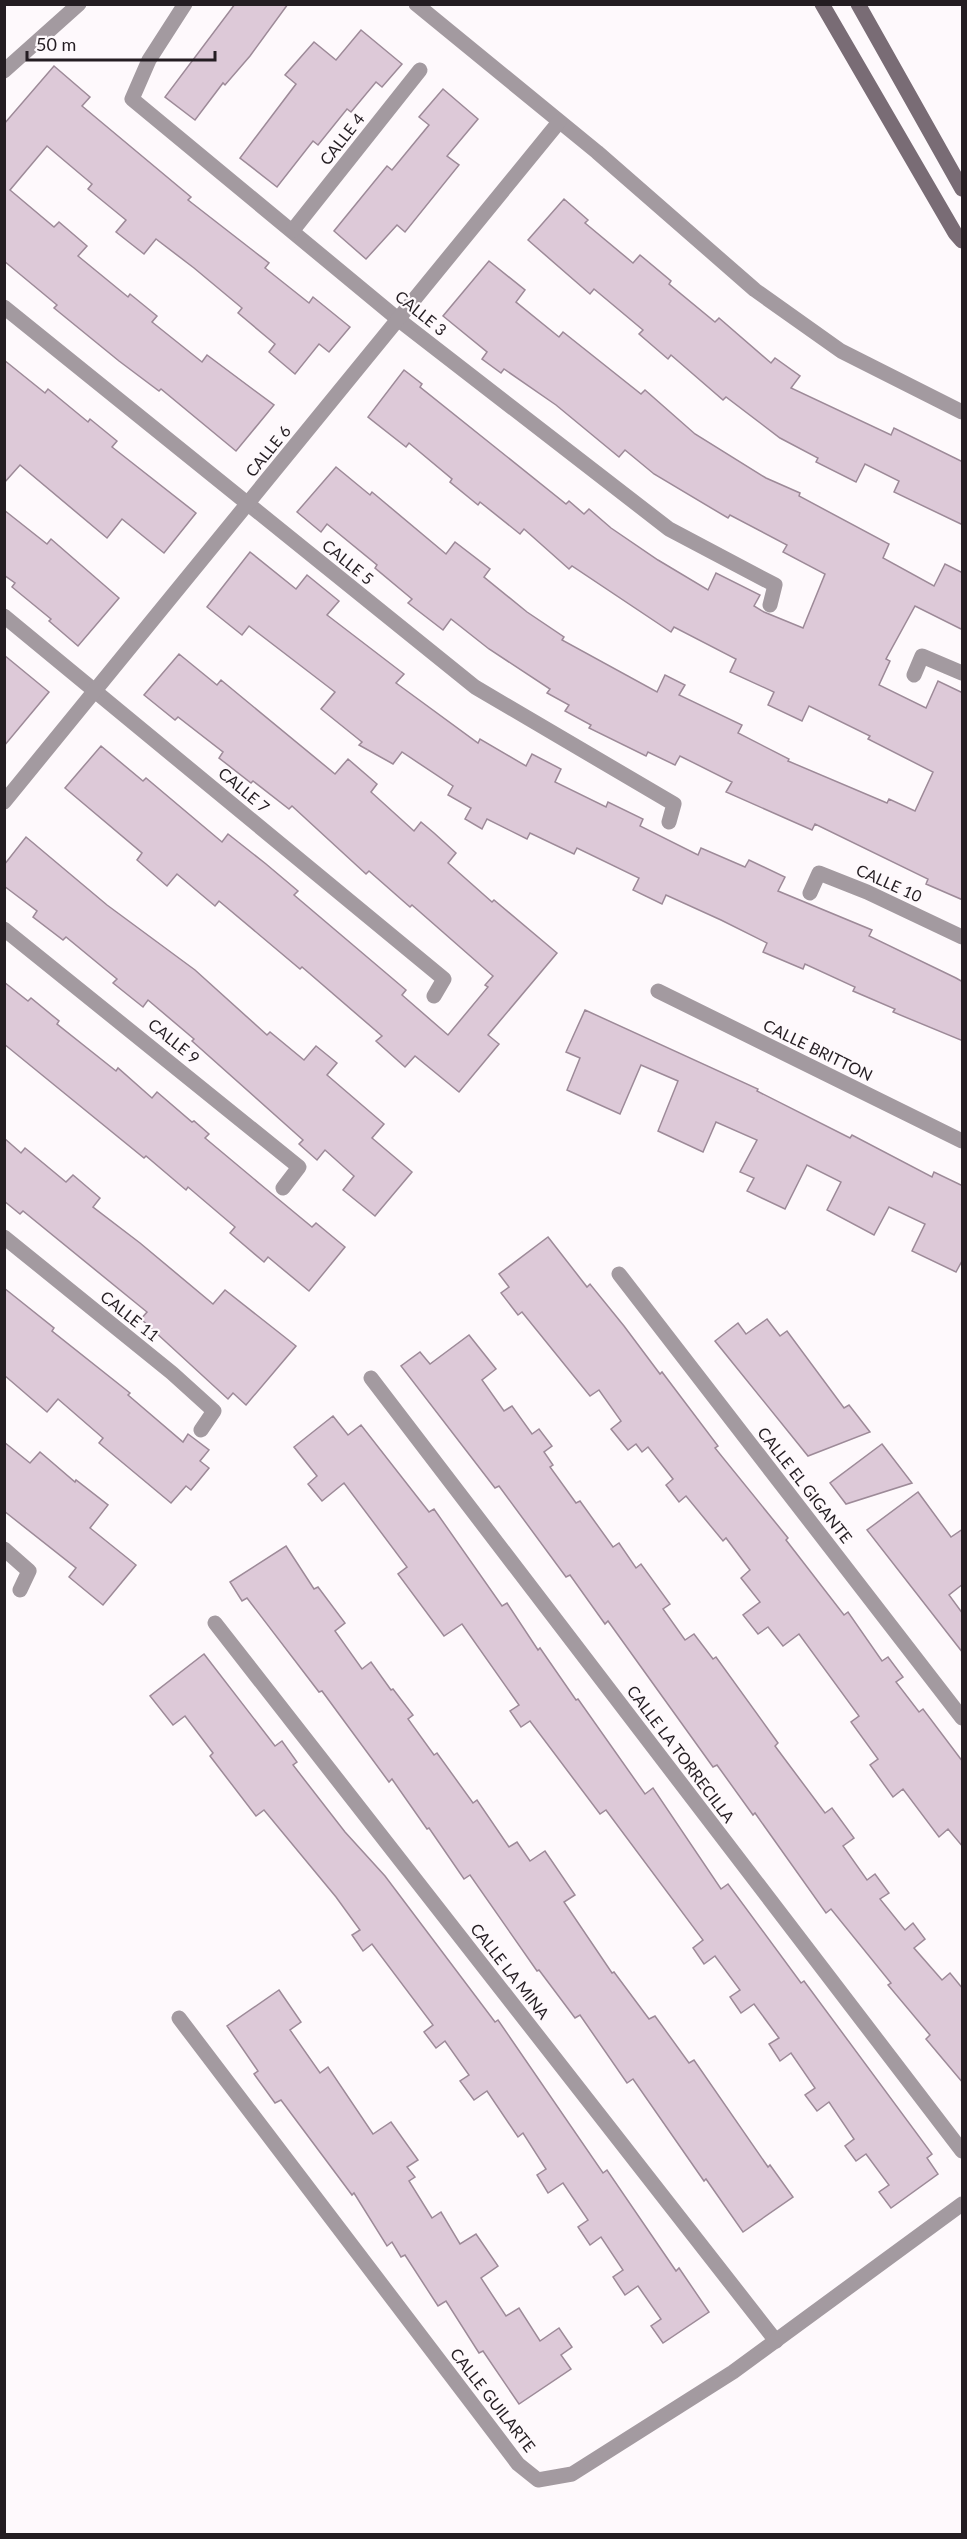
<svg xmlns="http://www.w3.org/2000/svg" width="967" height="2539" font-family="Lato,sans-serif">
<rect width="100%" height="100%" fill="#fef9fc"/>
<g fill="#ddc9d8" stroke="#9d8a98" stroke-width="1.5">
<path d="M235,4H288L250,56L225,85L223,83L195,120L165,97Z"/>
<path d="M361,30L402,64L382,87L376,82L351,112L347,109L318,145L313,141L277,187L240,158L296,84L285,75L314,42L336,60Z"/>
<path d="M54,66L90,97L82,106L191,197L188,200L269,263L265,268L309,303L313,297L350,327L329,352L319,344L295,374L269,352L275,344L238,313L242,308L194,268L156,239L144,254L116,232L126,220L88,189L92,184L47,146L10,190L54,227L59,222L87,246L78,256L128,297L130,294L157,316L152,322L202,362L207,355L274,405L236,451L161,389L159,391L119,361L54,308L57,305L4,261V124Z"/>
<path d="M443,89L478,119L447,156L459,165L405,232L397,225L366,259L334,231L387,166L392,170L429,125L419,117Z"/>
<path d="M564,199L588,220L585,223L633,263L640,255L671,281L669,284L715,322L719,318L771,363L775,358L800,376L791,388L891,435L894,428L963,462V525L894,492L899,481L865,464L856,482L816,462L818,458L780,438L726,397L723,400L671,355L668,359L639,334L643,330L594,289L590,294L528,240Z"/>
<path d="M489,261L525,290L516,302L559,337L563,332L641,394L645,390L695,434L766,478L800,493L799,496L889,544L883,558L934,586L945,564L963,573V630L915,606L886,659L890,661L879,685L926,708L938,681L963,693V900L926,884L928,879L815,824L812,830L726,792L732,782L680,756L675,765L648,752L646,756L589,728L591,725L565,711L569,705L547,693L550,689L489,649L451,619L443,630L408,603L412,599L375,568L377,565L327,524L321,532L297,512L336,467L370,495L372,492L446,554L455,542L490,569L484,577L527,612L564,637L562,640L657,692L665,675L685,685L679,695L742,725L738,733L789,759L788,761L887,803L889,799L915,811L933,772L868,739L870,736L809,706L802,721L768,705L774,692L730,672L736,659L674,627L671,632L572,566L569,569L524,529L520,534L480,502L478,505L450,482L452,479L409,443L406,447L368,417L404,370L422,384L420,387L566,504L569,501L584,514L589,509L611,528L658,560L708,590L716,573L760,595L754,606L764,612L803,628L825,574L783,552L787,545L730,515L728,518L654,474L625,450L619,457L556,405L504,369L501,373L482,359L487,352L443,316Z"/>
<path d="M4,360L45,393L48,389L88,422L90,419L117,441L112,447L196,513L164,553L122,519L107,538L20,465L4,483Z"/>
<path d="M4,510L47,544L51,539L119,598L78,646L49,621L51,619L12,587L15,583L4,575Z"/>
<path d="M250,552L296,589L307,575L339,601L327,615L404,674L396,683L478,743L480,739L526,766L532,754L561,769L555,782L606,807L608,802L643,819L640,826L698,855L701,848L745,867L749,860L785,877L778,891L872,930L869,936L956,978L963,982V1041L893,1012L895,1009L853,991L855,987L805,964L803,969L763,952L767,943L721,920L666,895L662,904L633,890L639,878L577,848L574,854L530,833L527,839L487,819L482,829L465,819L471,808L448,795L453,786L402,752L393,764L359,745L362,742L321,709L335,692L249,626L242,635L207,607Z"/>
<path d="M179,654L217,685L221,680L335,774L348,759L377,784L371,792L414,831L421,822L434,833L456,853L448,863L492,902L494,900L557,953L488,1035L499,1044L459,1092L415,1056L405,1067L376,1041L382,1036L302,967L300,969L219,901L215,906L177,874L167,886L137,860L142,853L65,788L101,746L143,781L146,778L222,842L228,834L266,864L298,891L294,895L406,990L402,995L448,1035L488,987L485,985L493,976L412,905L410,907L369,871L366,874L292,806L289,809L253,781L251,783L219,758L223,752L178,717L175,720L144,695Z"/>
<path d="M4,655L49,692L4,746Z"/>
<path d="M26,837L107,905L195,970L267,1035L270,1032L304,1060L316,1046L337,1063L327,1075L384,1124L372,1138L412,1172L375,1216L343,1190L354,1176L325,1150L317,1160L299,1144L303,1140L192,1041L194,1039L148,1000L143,1007L113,983L117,979L66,937L63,940L33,917L37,911L4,886V865Z"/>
<path d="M4,982L28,1001L31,998L59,1021L57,1024L116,1071L118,1068L152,1098L157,1092L192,1122L194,1121L209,1134L205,1138L266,1189L312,1227L316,1223L345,1247L309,1291L268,1257L264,1262L230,1233L235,1227L188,1187L186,1190L146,1156L144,1158L4,1044Z"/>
<path d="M585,1010L758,1089L757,1091L850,1138L852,1135L932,1177L934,1172L963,1186V1259L956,1272L912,1251L925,1224L889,1207L874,1235L827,1210L841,1182L807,1165L785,1209L747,1191L754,1178L740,1172L757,1140L716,1122L703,1152L658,1131L678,1081L641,1065L620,1114L567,1090L580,1058L566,1052Z"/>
<path d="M4,1138L21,1153L25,1148L66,1182L73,1175L100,1198L93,1207L140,1243L213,1304L225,1290L296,1346L246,1405L233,1393L228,1399L141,1319L147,1312L23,1211L20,1214L4,1201Z"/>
<path d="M548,1237L587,1287L590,1284L624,1326L660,1374L662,1372L718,1446L715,1448L788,1538L786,1540L844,1615L848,1612L882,1661L888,1657L903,1677L896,1682L919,1712L923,1709L963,1762V1847L948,1829L939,1837L903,1789L893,1797L870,1765L878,1759L851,1722L859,1716L799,1634L783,1646L768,1627L758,1634L743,1615L760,1602L741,1578L750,1570L726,1538L723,1541L686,1496L679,1502L666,1485L673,1479L648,1447L642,1452L636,1444L628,1450L611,1429L621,1421L599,1390L590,1396L522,1312L518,1315L501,1293L509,1287L499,1274Z"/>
<path d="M4,1288L54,1328L52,1331L130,1393L128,1395L183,1442L188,1434L209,1450L200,1461L209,1468L191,1490L186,1486L171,1503L99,1443L103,1438L58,1399L47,1412L4,1375Z"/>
<path d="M767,1319L780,1336L787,1331L844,1408L849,1405L870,1432L808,1456L715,1341L738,1323L746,1334Z"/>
<path d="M469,1335L496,1369L482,1380L504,1411L512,1406L532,1434L539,1429L552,1446L544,1452L553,1465L550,1467L576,1503L580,1501L613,1547L619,1543L636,1568L641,1564L670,1604L663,1609L685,1640L694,1634L713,1659L716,1657L778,1743L775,1746L825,1813L832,1808L854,1838L843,1846L867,1880L875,1874L889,1893L880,1899L905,1930L913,1923L925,1939L914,1948L942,1980L950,1973L963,1989V2083L926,2039L930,2035L888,1985L891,1983L831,1909L826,1913L755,1813L753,1815L717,1765L713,1767L608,1621L605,1624L570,1575L566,1577L499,1486L495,1488L401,1366L420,1352L430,1364Z"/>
<path d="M333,1416L348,1435L361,1425L429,1512L434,1509L502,1606L507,1603L538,1650L540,1648L576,1700L578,1699L645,1794L653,1788L721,1889L728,1884L801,1983L804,1981L932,2154L927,2158L938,2174L891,2208L879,2192L889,2185L866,2154L856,2161L845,2146L854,2139L829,2102L817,2111L805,2095L815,2088L791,2053L780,2061L769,2044L779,2038L754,2004L741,2013L730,1997L740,1990L715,1956L704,1964L693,1948L703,1940L606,1810L600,1814L530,1721L521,1727L510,1711L519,1705L462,1624L444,1636L398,1574L407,1567L344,1483L322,1501L308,1484L317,1476L294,1447Z"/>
<path d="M4,1442L30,1463L40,1452L75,1482L76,1480L108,1505L90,1528L136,1565L103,1605L69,1577L76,1568L4,1511Z"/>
<path d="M882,1444L912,1483L846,1504L830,1483Z"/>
<path d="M918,1492L951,1537L963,1529V1584L949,1595L963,1614V1653L867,1530Z"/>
<path d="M286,1546L314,1589L318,1587L345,1623L335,1631L362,1669L371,1662L391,1690L393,1689L413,1715L408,1719L434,1755L437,1753L473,1803L477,1800L509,1847L517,1842L530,1861L545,1851L575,1895L564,1902L612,1973L614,1972L649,2019L655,2016L689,2063L694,2060L768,2167L770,2165L793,2197L743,2232L706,2179L704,2181L633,2079L627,2083L580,2015L575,2018L539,1970L537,1971L470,1875L464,1879L429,1828L427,1829L392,1779L389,1782L322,1691L319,1692L247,1598L242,1601L230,1582Z"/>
<path d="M204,1654L275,1746L282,1741L297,1762L293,1765L345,1832L385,1876L495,2022L498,2020L603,2173L607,2170L676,2271L679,2268L709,2312L663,2343L651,2326L661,2319L638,2286L625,2295L613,2277L623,2270L601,2237L590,2245L578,2227L588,2220L563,2183L548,2193L537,2175L546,2169L523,2133L518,2137L487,2091L474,2100L460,2081L469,2075L445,2041L436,2048L424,2032L433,2025L372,1944L363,1951L352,1935L360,1930L336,1897L264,1810L256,1816L210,1756L213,1753L185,1716L173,1725L150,1696Z"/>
<path d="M279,1990L301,2022L290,2030L320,2073L328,2067L373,2134L391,2122L418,2160L407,2167L415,2177L409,2181L432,2218L441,2212L460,2244L476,2234L498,2266L481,2278L506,2316L519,2308L540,2341L559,2328L572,2347L561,2355L571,2369L519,2404L483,2351L479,2353L446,2301L438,2306L405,2255L401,2257L392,2242L387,2246L354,2193L352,2195L281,2100L275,2103L254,2074L258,2071L227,2026Z"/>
</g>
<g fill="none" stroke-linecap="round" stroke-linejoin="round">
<g stroke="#a39aa0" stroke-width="15">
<path d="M185,4L149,60L132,99L399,320L669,529L775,585L770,605"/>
<path d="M416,4L597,152L755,290L841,351L962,412"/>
<path d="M293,230L420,70"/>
<path d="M4,307L475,687L674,804L669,822"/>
<path d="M4,616L444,979L434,996"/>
<path d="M914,675L922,656L962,673"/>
<path d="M4,802L559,122"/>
<path d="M810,893L819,873L867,892L962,937"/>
<path d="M4,929L299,1167L283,1188"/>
<path d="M658,991L962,1141"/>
<path d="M4,1237L172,1373L214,1411L201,1430"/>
<path d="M619,1274L962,1718"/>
<path d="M371,1378L962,2151"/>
<path d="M4,1549L29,1571L20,1590"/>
<path d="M215,1623L776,2341"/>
<path d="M179,2018L518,2464L538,2480L572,2474L733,2372L962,2204"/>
</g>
<path stroke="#a39aa0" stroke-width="15" d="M4,71L79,4"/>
<g stroke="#796c75" stroke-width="15">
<path d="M822,4L955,233L962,241"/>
<path d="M858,4L962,189"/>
</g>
</g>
<g text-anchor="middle" stroke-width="4.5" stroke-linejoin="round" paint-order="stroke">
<g font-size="16" fill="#241d22" stroke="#fef9fc">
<text transform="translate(342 139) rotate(-52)" y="6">CALLE 4</text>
<text transform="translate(421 313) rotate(39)" y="6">CALLE 3</text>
<text transform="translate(268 451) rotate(-51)" y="6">CALLE 6</text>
<text transform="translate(348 562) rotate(39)" y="6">CALLE 5</text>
<text transform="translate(244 790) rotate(40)" y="6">CALLE 7</text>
<text transform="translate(889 883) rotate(24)" y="6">CALLE 10</text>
<text transform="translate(174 1041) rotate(39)" y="6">CALLE 9</text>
<text transform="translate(818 1050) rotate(26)" y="6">CALLE BRITTON</text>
<text transform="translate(130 1316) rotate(39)" y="6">CALLE 11</text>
<text transform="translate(805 1485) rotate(52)" y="6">CALLE EL GIGANTE</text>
<text transform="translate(681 1754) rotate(53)" y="6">CALLE LA TORRECILLA</text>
<text transform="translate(510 1971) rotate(52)" y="6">CALLE LA MINA</text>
<text transform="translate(493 2400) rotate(52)" y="6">CALLE GUILARTE</text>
</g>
</g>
<rect width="967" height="2539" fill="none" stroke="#241d22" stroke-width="12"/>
<path d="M27 51v9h188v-9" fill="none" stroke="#241d22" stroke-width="3"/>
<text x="36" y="51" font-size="18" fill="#241d22" stroke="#fef9fc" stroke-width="4.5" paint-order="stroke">50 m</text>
</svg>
